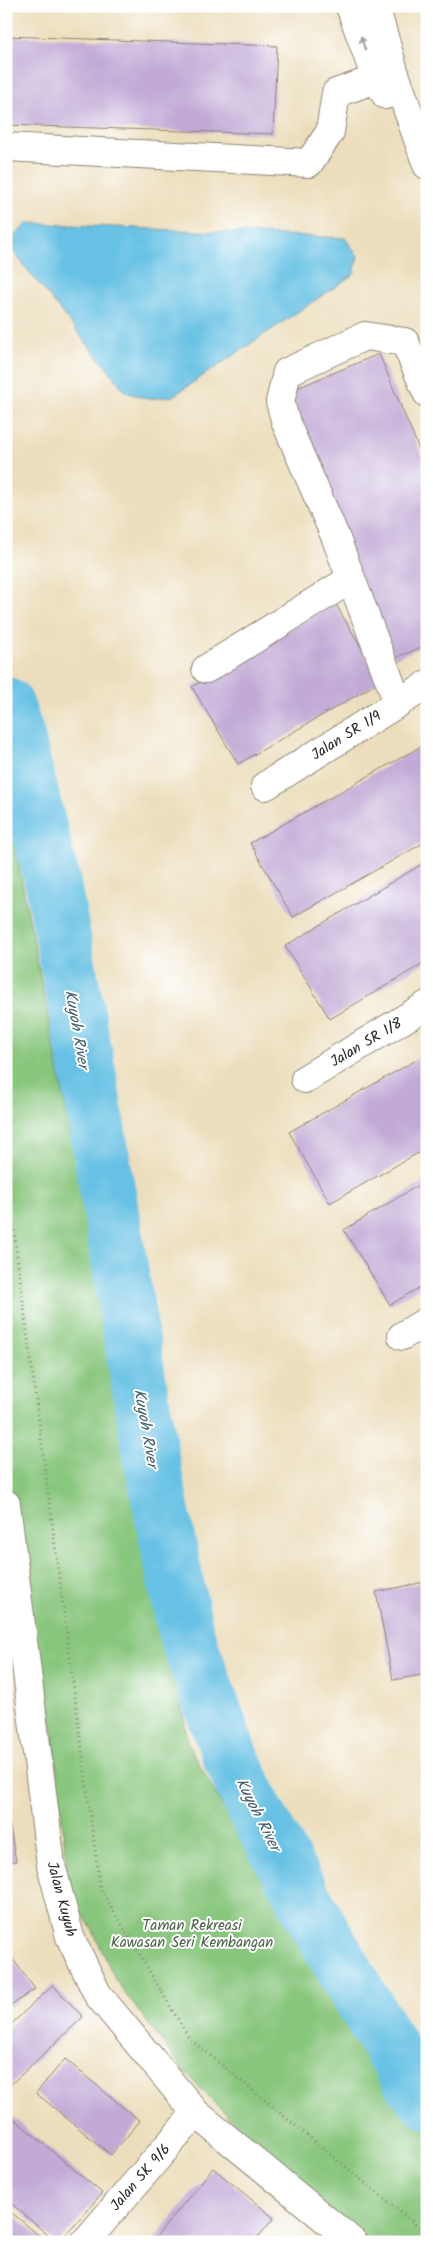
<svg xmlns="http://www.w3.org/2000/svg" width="433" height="2248" font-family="Kalam,sans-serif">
<rect width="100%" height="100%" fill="#fff"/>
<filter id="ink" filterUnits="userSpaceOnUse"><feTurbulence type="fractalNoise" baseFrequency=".02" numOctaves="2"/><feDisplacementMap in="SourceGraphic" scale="10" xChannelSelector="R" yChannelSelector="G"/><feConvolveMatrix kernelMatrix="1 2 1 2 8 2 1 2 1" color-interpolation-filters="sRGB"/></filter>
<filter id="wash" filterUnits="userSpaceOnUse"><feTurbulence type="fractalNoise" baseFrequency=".0096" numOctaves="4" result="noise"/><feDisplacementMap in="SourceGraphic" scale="20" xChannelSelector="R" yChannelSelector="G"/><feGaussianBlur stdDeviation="1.12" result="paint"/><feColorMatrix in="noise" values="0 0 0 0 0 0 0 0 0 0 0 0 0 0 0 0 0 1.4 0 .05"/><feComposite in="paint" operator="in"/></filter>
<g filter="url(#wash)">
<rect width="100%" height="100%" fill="#ecdebc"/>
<path fill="#88c67d" stroke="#5a7854" d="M6,799L189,1746L323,1986L427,2121V2242H368L307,2192L252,2140L187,2075L116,1981L92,1929L70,1896L51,1714L20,1584L6,1469V1389L12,1362L6,1353Z"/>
<path fill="#66c1e4" stroke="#487688" d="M28,223L345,238L358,256L354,274L173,396L148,399L126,392L14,253V236Z"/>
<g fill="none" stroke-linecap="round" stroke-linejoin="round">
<path stroke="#66c1e4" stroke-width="56" d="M6,705L16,734L53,884L89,1078L151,1457L186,1634L228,1751L255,1810L327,1940L409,2079L427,2100"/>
</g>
<g id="blocks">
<g fill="#c1aad6">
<path d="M6,36L277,46L273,134L6,125Z"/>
<path d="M379,354L427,468V645L395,658L285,393Z"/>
<path d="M335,603L381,681L238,764L192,687Z"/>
<path d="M427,743V841L293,917L250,843Z"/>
<path d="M427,861V961L330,1019L285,946Z"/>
<path d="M427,1054V1148L330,1203L289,1132Z"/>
<path d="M427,1180V1283L390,1305L344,1230Z"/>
<path d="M425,1582L427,1594V1674L393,1680L376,1592Z"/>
<path d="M6,1804L16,1861L6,1862Z"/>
<path d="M6,1950L35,1989L6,2009Z"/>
<path d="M53,1985L83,2017L6,2089V2029Z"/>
<path d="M65,2059L140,2121L111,2155L36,2093Z"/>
<path d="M12,2117L102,2193L59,2242H56L6,2199V2124Z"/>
<path d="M213,2168L274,2218L254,2242H152Z"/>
<path d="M6,2208L47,2242H6Z"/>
</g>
</g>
</g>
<g filter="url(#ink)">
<use href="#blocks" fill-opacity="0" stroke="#8c8474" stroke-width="1"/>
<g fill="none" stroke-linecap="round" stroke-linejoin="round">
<defs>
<g id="minor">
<path d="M350,6L376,79L386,95"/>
<path d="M375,6L394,71L427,165"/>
<path d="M6,147L309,163L330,132L336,93L376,79"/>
<path d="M206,669L351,579"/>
<path d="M398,703L335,536L286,423L280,402L287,372L365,336L405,342L427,393"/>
<path d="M265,786L427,685"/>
<path d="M305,1079L427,1005"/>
<path d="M402,1336L427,1321"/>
<path d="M6,1504L51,1865L70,1937L98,1995L196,2113L353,2242"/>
<path d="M85,2242L196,2113"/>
</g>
</defs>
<use href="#minor" stroke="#8c8474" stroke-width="30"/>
<path stroke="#8c8474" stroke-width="3" stroke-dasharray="1 4" stroke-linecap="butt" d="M6,1171L100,1888L189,2038L427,2234"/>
<use href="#minor" stroke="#fff" stroke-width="28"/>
</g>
<defs><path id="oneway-solid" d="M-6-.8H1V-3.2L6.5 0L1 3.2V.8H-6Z" transform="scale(1.25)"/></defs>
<use fill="#a0a0a0" href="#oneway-solid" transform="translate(363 43) rotate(-110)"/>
</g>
<g text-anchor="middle" stroke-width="4" stroke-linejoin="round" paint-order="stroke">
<g font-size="15" fill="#2b2b2b" stroke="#fff">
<text transform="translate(346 735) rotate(-32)" y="5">Jalan SR 1/9</text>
<text transform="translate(366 1042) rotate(-31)" y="5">Jalan SR 1/8</text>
<text transform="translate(62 1899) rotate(75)" y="5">Jalan Kuyuh</text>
<text transform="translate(140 2177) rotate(-49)" y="5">Jalan SK 9/6</text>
</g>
<g font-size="15" fill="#4c6148" stroke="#fff">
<text x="192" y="1930">Taman Rekreasi<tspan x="192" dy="17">Kawasan Seri Kembangan</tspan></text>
</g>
<g font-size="16" font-style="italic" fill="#40606c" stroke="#fff">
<text transform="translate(78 1029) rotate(80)" y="6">Kuyoh River</text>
<text transform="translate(147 1428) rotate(80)" y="6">Kuyoh River</text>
<text transform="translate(259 1814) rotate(63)" y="6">Kuyoh River</text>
</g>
</g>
<rect width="433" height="2248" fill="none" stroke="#fff" stroke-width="25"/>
</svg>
